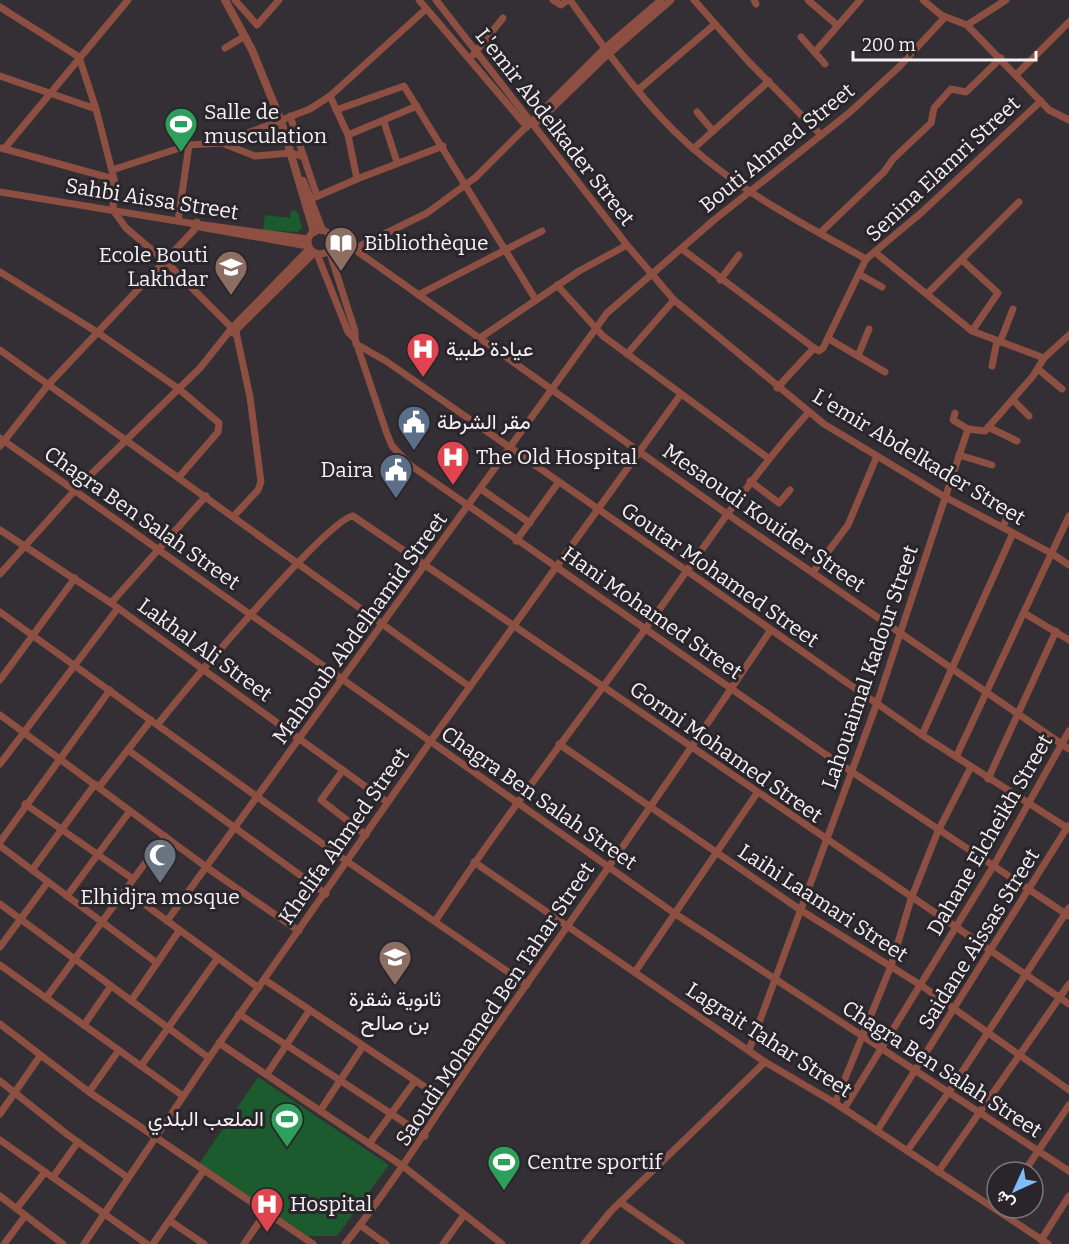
<svg xmlns="http://www.w3.org/2000/svg" width="1069" height="1244" font-family="Bitter,Vazirmatn,serif">
<rect width="100%" height="100%" fill="#332f34"/>
<g fill="#1b5b2e">
<path d="M294,210L298,213L302,228L297,232L263,230L265,215L290,218V212Z"/>
<path d="M258,1077L389,1165L337,1236H308L199,1164Z"/>
</g>
<g fill="none" stroke-linecap="round" stroke-linejoin="round">
<g stroke="#8c4f42" stroke-width="7">
<path d="M235,0L257,25L279,0"/>
<path d="M419,0L527,127"/>
<path d="M436,0L627,245L674,300L824,424L945,497L1051,553L1069,565"/>
<path d="M553,0L561,5L568,0"/>
<path d="M570,0C606,50 643,104 689,145C741,192 805,225 866,259"/>
<path d="M694,0L747,60L821,135"/>
<path d="M754,0L756,4"/>
<path d="M808,0L837,25"/>
<path d="M923,0L941,15L967,25L1049,110L1069,120"/>
<path d="M0,7L79,57L96,109L114,179L113,210L126,228L165,261L236,332L250,397L261,482L258,490L233,517"/>
<path d="M967,25L1006,0"/>
<path d="M801,37L825,64"/>
<path d="M225,48L245,36"/>
<path d="M815,52L860,0"/>
<path d="M473,55L503,18"/>
<path d="M1017,74L1069,22"/>
<path d="M0,76L96,109"/>
<path d="M638,90L715,24"/>
<path d="M336,110L404,86L536,300"/>
<path d="M697,112L713,131"/>
<path d="M290,116L317,196"/>
<path d="M384,122L397,162"/>
<path d="M533,122L539,121L603,59L671,0"/>
<path d="M348,135L417,106"/>
<path d="M222,143L255,156L292,153L304,157"/>
<path d="M1,148L114,179"/>
<path d="M4,149L128,0"/>
<path d="M693,149L769,81"/>
<path d="M112,170L189,145L222,143L310,109L330,96L426,9"/>
<path d="M357,179L443,146"/>
<path d="M0,192L189,223L308,239"/>
<path d="M311,199L357,179L348,135L330,96"/>
<path d="M178,221L189,145"/>
<path d="M194,226L308,246"/>
<circle cx="320" cy="242" r="12"/>
<path d="M820,233L884,172L893,159L931,123L934,108L951,89L966,92L1001,58"/>
<path d="M332,240L354,249L727,514L1069,749"/>
<path d="M354,249L427,213L476,177L605,48L661,0"/>
<path d="M682,249L814,348"/>
<path d="M329,250L355,331V339"/>
<path d="M876,253L972,331L1044,358"/>
<path d="M317,254L348,332L355,339L387,434L392,446L410,465L825,754L1069,916"/>
<path d="M866,259L921,213L1041,101"/>
<path d="M962,260L998,293L972,331"/>
<path d="M0,272L97,332L179,389L219,423L218,432L179,477"/>
<path d="M859,274L882,287"/>
<path d="M720,280L739,255"/>
<path d="M557,285L603,336L768,458"/>
<path d="M927,294L1019,202"/>
<path d="M418,295L542,231"/>
<path d="M233,333L314,253"/>
<path d="M480,338L579,271L627,245"/>
<path d="M829,339L885,372"/>
<path d="M1000,342L1013,309"/>
<path d="M356,344L386,361L922,735L1069,829"/>
<path d="M0,350L470,687"/>
<path d="M627,354L674,300"/>
<path d="M858,356L869,329"/>
<path d="M992,366L997,341"/>
<path d="M1038,369L1062,389"/>
<path d="M777,388L814,348L819,351L823,348L866,259"/>
<path d="M1013,400L1029,416"/>
<path d="M955,413L953,420L968,429"/>
<path d="M988,427L1017,441"/>
<path d="M0,438L674,913L1069,1171"/>
<path d="M0,446L48,385L194,230L197,222"/>
<path d="M959,455L992,465"/>
<path d="M750,481L779,503L790,490"/>
<path d="M481,489L530,523"/>
<path d="M1003,527L1009,512"/>
<path d="M0,530L111,603L387,802"/>
<path d="M516,541L558,483"/>
<path d="M813,572L848,525L877,456"/>
<path d="M0,574L76,489L200,368L232,328L309,249"/>
<path d="M111,603L206,496"/>
<path d="M0,612L348,862L527,985"/>
<path d="M1024,613L1069,640"/>
<path d="M0,680L75,578"/>
<path d="M0,715L209,869L299,931"/>
<path d="M158,724C182,694 327,519 353,516L1069,1004"/>
<path d="M922,735L1013,533"/>
<path d="M559,744L802,911L922,986L1069,1090"/>
<path d="M128,750L326,894"/>
<path d="M956,757L1069,516"/>
<path d="M0,764L118,608"/>
<path d="M343,770L321,800L366,835"/>
<path d="M988,779L1056,631"/>
<path d="M99,787L151,720"/>
<path d="M25,804L133,879"/>
<path d="M0,842L110,690"/>
<path d="M0,846L157,963"/>
<path d="M474,862L765,1062L835,1103L1048,1244"/>
<path d="M32,870L95,784"/>
<path d="M125,890L259,988"/>
<path d="M67,896L130,811"/>
<path d="M0,904L209,1058"/>
<path d="M436,920C502,820 576,725 646,628C699,555 748,480 808,413"/>
<path d="M167,921L607,313L714,220L849,113L900,66L945,17"/>
<path d="M0,947L48,882"/>
<path d="M0,965L183,1096"/>
<path d="M635,972L757,793"/>
<path d="M265,980L446,1101"/>
<path d="M46,998L165,836"/>
<path d="M131,1001L179,931"/>
<path d="M239,1014L425,1136"/>
<path d="M0,1024L89,1092L313,1244"/>
<path d="M84,1025L111,986"/>
<path d="M219,1043L404,1167L502,1244"/>
<path d="M749,1050L877,703L968,429L985,431L1033,376L1044,358L1069,335"/>
<path d="M141,1066L217,959"/>
<path d="M267,1074L309,1011"/>
<path d="M0,1081L68,1135L127,1177"/>
<path d="M89,1092L119,1050"/>
<path d="M835,1103L891,966L911,899L938,831L971,767"/>
<path d="M844,1109L994,865L1069,731"/>
<path d="M320,1111L363,1046"/>
<path d="M0,1114L40,1056"/>
<path d="M877,1131L1068,826"/>
<path d="M0,1140L147,1244"/>
<path d="M369,1144L415,1081"/>
<path d="M907,1151L949,1092L1069,908"/>
<path d="M938,1172L1069,984"/>
<path d="M1024,1172L1069,1105"/>
<path d="M53,1177L78,1142"/>
<path d="M0,1196L63,1244"/>
<path d="M620,1202L681,1244"/>
<path d="M17,1208L45,1172"/>
<path d="M170,1221L204,1244"/>
<path d="M360,1225L386,1244"/>
<path d="M1041,1240L1069,1196"/>
<path d="M4,1244L25,1216"/>
<path d="M84,1244L209,1058L430,742L681,394"/>
<path d="M153,1244L204,1170"/>
<path d="M244,1244L266,1212"/>
<path d="M345,1244C396,1181 437,1112 483,1046C580,909 676,771 770,631"/>
<path d="M443,1244L464,1215"/>
<path d="M584,1244L611,1211L765,1062"/>
</g>
<g stroke="#8c4f42" stroke-width="8">
<path d="M225,0L252,50L281,121L314,232"/>
<path d="M303,181L322,230"/>
</g>
</g>
<defs>
<symbol id="stadium-pin" viewBox="-11 -11 22 30"><path d="M0 17L-7.5 6A9.5 9.5 0 1 1 7.5 6Z" fill="#2e9e5b" stroke="#29252a"/><path d="M0-5a6.5 5 0 1 0 0 10a6.5 5 0 1 0 0-10ZM-3.5-1.8h7v3.6h-7Z" fill="#fff"/></symbol>
<symbol id="library-pin" viewBox="-11 -11 22 30"><path d="M0 17L-7.5 6A9.5 9.5 0 1 1 7.5 6Z" fill="#8d6e63" stroke="#29252a"/><path d="M-6-4Q-3-5.5-.7-3.5V5Q-3 3-6 4ZM6-4Q3-5.5 .7-3.5V5Q3 3 6 4Z" fill="#fff"/></symbol>
<symbol id="school-pin" viewBox="-11 -11 22 30"><path d="M0 17L-7.5 6A9.5 9.5 0 1 1 7.5 6Z" fill="#8d6e63" stroke="#29252a"/><path d="M0-5L7-2L0 1L-7-2ZM-4 1L0 2.5L4 1V4Q0 6-4 4Z" fill="#fff"/></symbol>
<symbol id="hospital-pin" viewBox="-11 -11 22 30"><path d="M0 17L-7.5 6A9.5 9.5 0 1 1 7.5 6Z" fill="#e0444e" stroke="#29252a"/><path d="M-5-5h3v3.5h4V-5h3V5h-3V1.5h-4V5h-3Z" fill="#fff"/></symbol>
<symbol id="civic-pin" viewBox="-11 -11 22 30"><path d="M0 17L-7.5 6A9.5 9.5 0 1 1 7.5 6Z" fill="#5c6f8a" stroke="#29252a"/><path d="M-.6-6.5H3V-4.5H.6V-3L4-1V1h2V6H-6V1h2V-1L-.6-3ZM-1.2 2.5V6h2.4V2.5Z" fill="#fff"/></symbol>
<symbol id="mosque-pin" viewBox="-11 -11 22 30"><path d="M0 17L-7.5 6A9.5 9.5 0 1 1 7.5 6Z" fill="#6b7280" stroke="#29252a"/><path d="M3.5-4.9A6 6 0 1 0 3.5 4.9A5 5 0 1 1 3.5-4.9Z" fill="#fff"/></symbol>
</defs>
<g fill-rule="evenodd">
<use href="#stadium-pin" x="162" y="105" width="38" height="52"/>
<use href="#library-pin" x="322" y="224" width="38" height="52"/>
<use href="#school-pin" x="212" y="248" width="38" height="52"/>
<use href="#hospital-pin" x="404" y="330" width="38" height="52"/>
<use href="#civic-pin" x="395" y="403" width="38" height="52"/>
<use href="#hospital-pin" x="434" y="438" width="38" height="52"/>
<use href="#civic-pin" x="377" y="451" width="38" height="52"/>
<use href="#mosque-pin" x="141" y="836" width="38" height="52"/>
<use href="#school-pin" x="376" y="938" width="38" height="52"/>
<use href="#stadium-pin" x="268" y="1100" width="38" height="52"/>
<use href="#stadium-pin" x="485" y="1143" width="38" height="52"/>
<use href="#hospital-pin" x="248" y="1185" width="38" height="52"/>
</g>
<g text-anchor="middle" stroke-width="6" stroke-linejoin="round" paint-order="stroke">
<g font-size="21" fill="#f4f2f5" stroke="#29252a" text-anchor="start">
<text x="204" y="119">Salle de<tspan x="204" dy="24">musculation</tspan></text>
<text x="364" y="250">Bibliothèque</text>
<text x="208" y="262" text-anchor="end">Ecole Bouti<tspan x="208" dy="24">Lakhdar</tspan></text>
<text x="446" y="356">عيادة طبية</text>
<text x="437" y="429">مقر الشرطة</text>
<text x="476" y="464">The Old Hospital</text>
<text x="373" y="477" text-anchor="end">Daira</text>
<text x="160" y="904" text-anchor="middle">Elhidjra mosque</text>
<text x="395" y="1006" text-anchor="middle">ثانوية شقرة<tspan x="395" dy="24">بن صالح</tspan></text>
<text x="264" y="1126" text-anchor="end">الملعب البلدي</text>
<text x="527" y="1169">Centre sportif</text>
<text x="290" y="1211">Hospital</text>
</g>
<g font-size="21" fill="#f4f2f5" stroke="#29252a">
<text transform="translate(555 127) rotate(52)" y="7">L'emir Abdelkader Street</text>
<text transform="translate(777 148) rotate(-39)" y="7">Bouti Ahmed Street</text>
<text transform="translate(943 169) rotate(-43)" y="7">Senina Elamri Street</text>
<text transform="translate(152 199) rotate(9)" y="7">Sahbi Aissa Street</text>
<text transform="translate(919 457) rotate(31)" y="7">L'emir Abdelkader Street</text>
<text transform="translate(142 518) rotate(35)" y="7">Chagra Ben Salah Street</text>
<text transform="translate(764 518) rotate(35)" y="7">Mesaoudi Kouider Street</text>
<text transform="translate(720 575) rotate(35)" y="7">Goutar Mohamed Street</text>
<text transform="translate(652 613) rotate(35)" y="7">Hani Mohamed Street</text>
<text transform="translate(360 628) rotate(-54)" y="7">Mahboub Abdelhamid Street</text>
<text transform="translate(205 650) rotate(36)" y="7">Lakhal Ali Street</text>
<text transform="translate(870 667) rotate(-71)" y="7">Lahouaimal Kadour Street</text>
<text transform="translate(726 752) rotate(35)" y="7">Gormi Mohamed Street</text>
<text transform="translate(539 798) rotate(35)" y="7">Chagra Ben Salah Street</text>
<text transform="translate(990 835) rotate(-60)" y="7">Dahane Elcheikh Street</text>
<text transform="translate(344 836) rotate(-55)" y="7">Khelifa Ahmed Street</text>
<text transform="translate(823 903) rotate(33)" y="7">Laihi Laamari Street</text>
<text transform="translate(979 939) rotate(-58)" y="7">Saidane Aissas Street</text>
<text transform="translate(495 1004) rotate(-56)" y="7">Saoudi Mohamed Ben Tahar Street</text>
<text transform="translate(769 1040) rotate(33)" y="7">Lagrait Tahar Street</text>
<text transform="translate(942 1069) rotate(33)" y="7">Chagra Ben Salah Street</text>
</g>
</g>
<g transform="translate(1015 1190) rotate(225)"><circle r="28" fill="#29252a" stroke="#7a777b" stroke-width="1.5"/>
<path d="M0-4.5L10 22L0 15L-10 22Z" fill="#7fbdf9"/>
<text y="-9" font-size="16" font-weight="bold" text-anchor="middle" fill="#f4f2f5">ش</text>
</g>
<path d="M853 51v9h183v-9" fill="none" stroke="#f4f2f5" stroke-width="3"/>
<text x="862" y="51" font-size="18" fill="#f4f2f5" stroke="#29252a" stroke-width="4.5" paint-order="stroke">200 m</text>
</svg>
